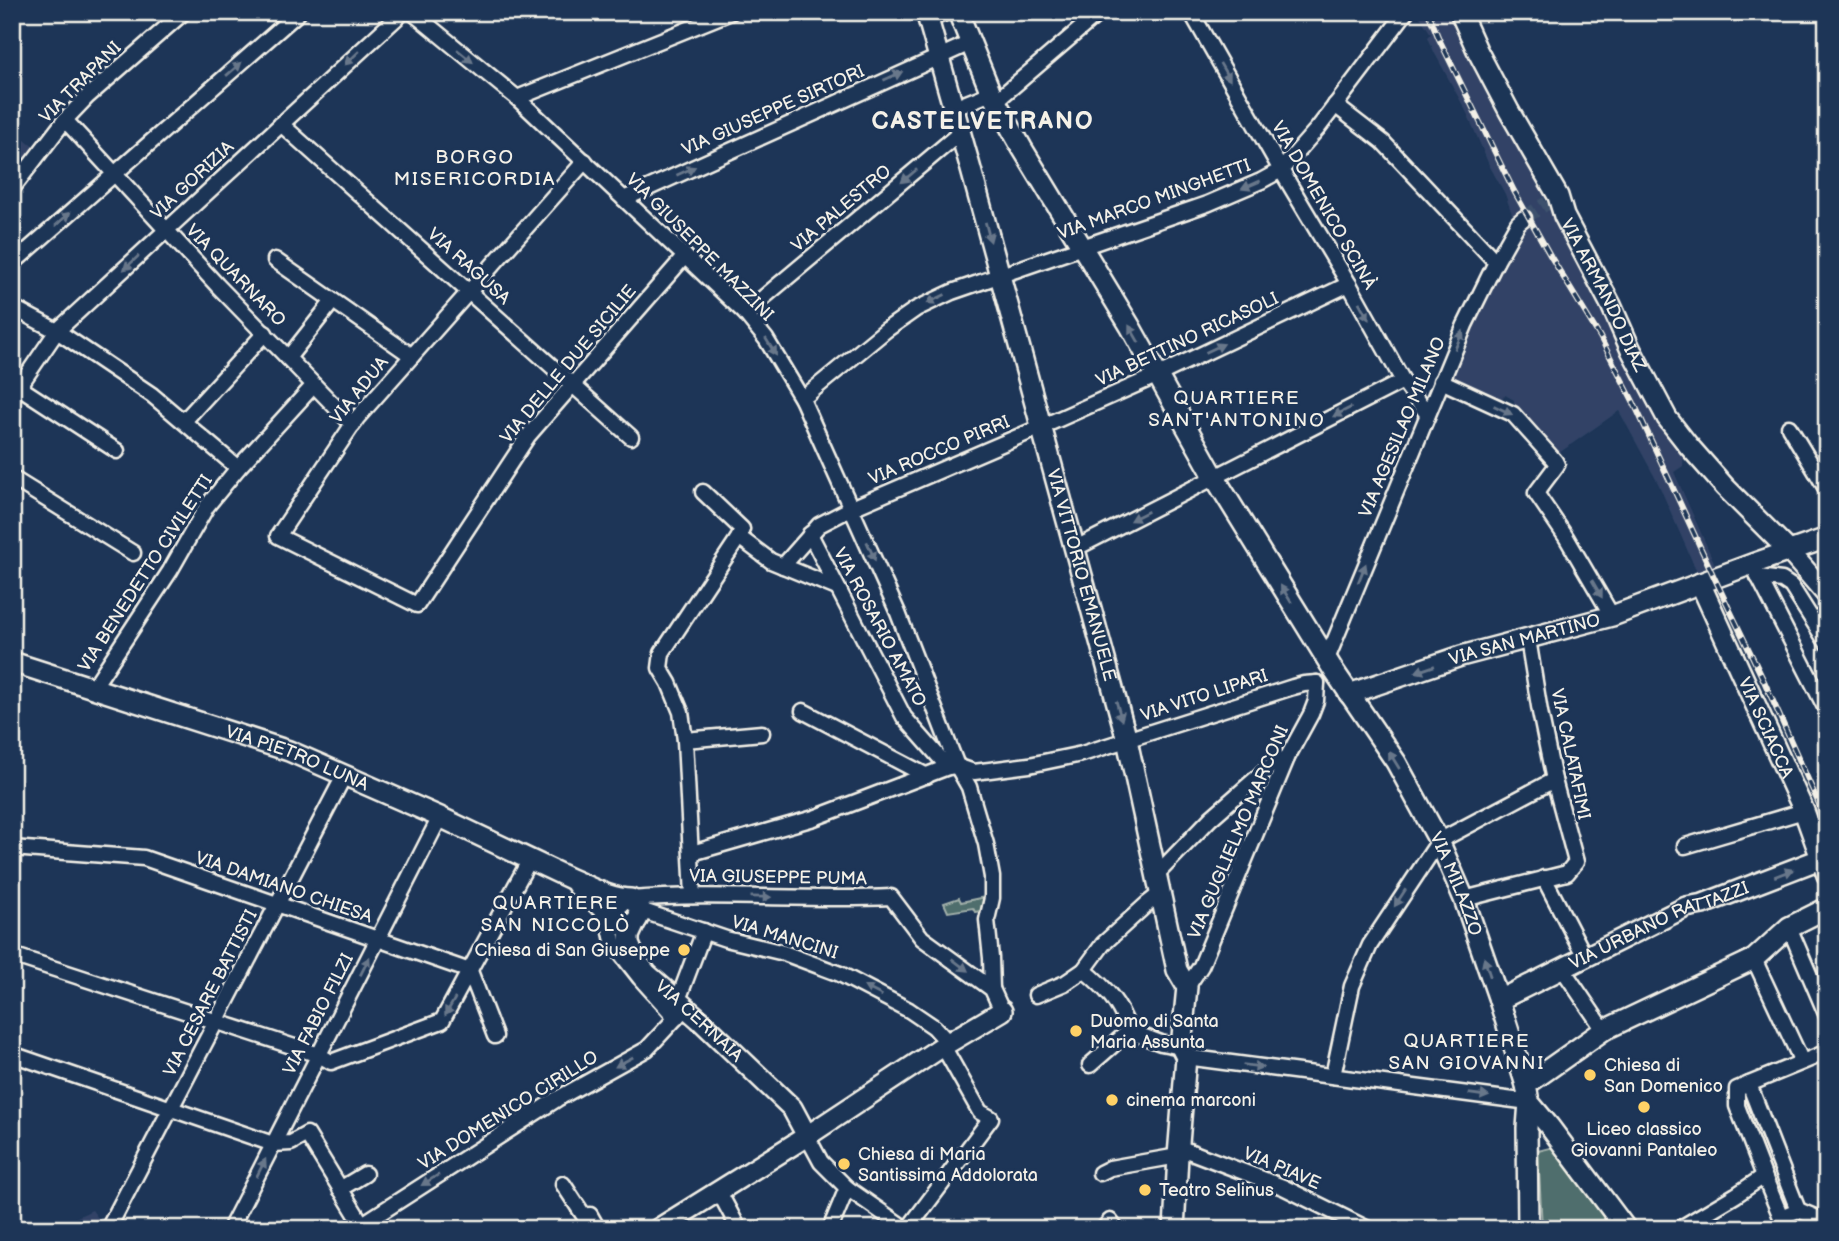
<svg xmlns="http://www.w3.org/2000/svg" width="1839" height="1241" font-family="'Balsamiq Sans',sans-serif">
<rect width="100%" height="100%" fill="#1d3557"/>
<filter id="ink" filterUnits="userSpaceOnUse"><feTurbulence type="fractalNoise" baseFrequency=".0143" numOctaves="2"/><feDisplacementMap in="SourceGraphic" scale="14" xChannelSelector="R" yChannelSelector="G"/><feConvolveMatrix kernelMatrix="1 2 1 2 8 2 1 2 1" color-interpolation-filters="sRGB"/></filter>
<g filter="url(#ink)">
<g fill="#304366">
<path d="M1417,12H1447L1480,79L1548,196L1543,200L1549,206L1556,217L1684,449L1683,466L1674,472L1717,569L1699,577L1658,483L1619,411L1559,453L1542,433L1514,411V400L1505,395L1501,399H1496L1448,376L1519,228L1513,217L1505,194L1489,165L1467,113L1434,52L1428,37L1431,34Z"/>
<path d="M20,136L36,149L12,180V146Z"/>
<path d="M92,1210L104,1226L102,1229H52Z"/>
</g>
<g fill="#506e6d" stroke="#a2b0aa" stroke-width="2">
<path d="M985,897V910L975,912L973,908L948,912L944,903L959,898L961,902Z"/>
<path d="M1554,1147L1613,1229H1542L1538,1151Z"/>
</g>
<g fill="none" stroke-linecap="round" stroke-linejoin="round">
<path stroke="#3d516d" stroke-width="14" stroke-dasharray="14 7" stroke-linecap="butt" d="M1524,218L1547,203"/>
<defs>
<g id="street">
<path d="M412,12L517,98L745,313L766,339L802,399L898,613L957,766L969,787L986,844L992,877V898L987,920L991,958L992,989"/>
<path d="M1191,12L1281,170L1349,284L1403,381L1427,414"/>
<path d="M928,20L948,12"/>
<path d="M517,98L731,12"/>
<path d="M996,101L1100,12"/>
<path d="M1335,105L1383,142L1496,262"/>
<path d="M954,108L991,93"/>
<path d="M65,120L217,285L353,425"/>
<path d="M281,124L631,437"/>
<path d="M585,161L357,418L278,536L417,605L528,436L685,256"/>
<path d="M12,189L65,120L88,96L184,12"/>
<path d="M624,199L970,43"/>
<path d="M275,260L412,356"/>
<path d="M12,264L299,12"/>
<path d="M12,307L57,331L152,395L238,468"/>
<path d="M745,313L961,132"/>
<path d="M288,358L333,301"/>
<path d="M1441,381L1513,414L1555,461L1557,465L1536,493L1566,537L1612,616"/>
<path d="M19,387L117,451"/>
<path d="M12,397L57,331L403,12"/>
<path d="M802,399L886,330L916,309L952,292L1207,204L1261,181L1281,170L1318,128L1406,12"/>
<path d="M184,421L265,333"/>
<path d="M1789,427L1827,490"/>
<path d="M12,478L133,553"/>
<path d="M810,534L904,717L948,767"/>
<path d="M739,537L771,561L837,588"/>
<path d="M1074,549L1403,381"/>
<path d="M1752,564L1827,711"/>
<path d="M783,566L819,525L852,508L1041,427L1158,375L1349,284"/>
<path d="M1758,577L1782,580L1791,586L1827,643"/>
<path d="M1327,659L1465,325L1496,262L1518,223L1524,218"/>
<path d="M93,688L170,571L207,506L238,468L314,385"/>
<path d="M803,711L927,776"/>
<path d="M685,740L762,733"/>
<path d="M957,766L974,772L1029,765L1082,754L1293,687L1304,684L1317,683"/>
<path d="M1685,846L1804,811"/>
<path d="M12,848L144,858L470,971L495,1036"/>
<path d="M692,853L814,818L948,767L957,766"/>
<path d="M1157,874L1211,818L1275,762L1287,758"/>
<path d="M1544,878L1585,957"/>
<path d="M693,896L685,740L681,712L669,683L660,668L662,653L739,537L742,529L703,492"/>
<path d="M631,899C717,892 804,901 891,897L922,938L992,989L1002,1011"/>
<path d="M1464,899L1567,873L1576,862L1554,780L1540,712L1528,639"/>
<path d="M637,904L646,912L726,939L784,953L840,974L909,1010L934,1027L944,1038L943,1046L980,1112L991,1118L908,1229"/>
<path d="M613,912L609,924L614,945L640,978L676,1018"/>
<path d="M1789,927L1827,1016"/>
<path d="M12,955L319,1055L331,1062L442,1021L529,861"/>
<path d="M1754,959L1802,1062"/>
<path d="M1562,968L1604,1030"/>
<path d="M1084,970C1106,988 1120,1003 1129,1031"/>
<path d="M1187,987L1201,966L1287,758L1311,714L1316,701L1317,683"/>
<path d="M1036,995L1065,983L1084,970L1103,944L1147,904L1161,893"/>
<path d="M678,1000L704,931"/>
<path d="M1827,1052L1737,1089V1106L1764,1176L1781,1217L1798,1210L1822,1220L1827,1218"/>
<path d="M12,1054L273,1144L291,1143L307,1134L365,1229"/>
<path d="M1186,1057L1529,1102"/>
<path d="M1090,1065L1129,1031L1161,1043L1181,1047"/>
<path d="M1333,1076L1352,986L1370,945L1439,841L1554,780"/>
<path d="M1749,1084L1798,1210"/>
<path d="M807,1136L821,1162L847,1188L906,1229"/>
<path d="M1178,1147L1283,1187L1368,1229"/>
<path d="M1100,1173L1110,1168L1178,1156"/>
<path d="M563,1184L584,1216L590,1215L598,1229"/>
<path d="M340,1189L365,1174"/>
<path d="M718,1190L739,1229"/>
<path d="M108,1229L345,774"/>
<path d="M230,1229L440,817"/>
<path d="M355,1229L557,1099L647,1049L686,1007"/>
<path d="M830,1229L847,1188"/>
<path d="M1103,1229L1110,1221L1116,1229"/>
<path d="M1679,1229L1736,1195L1764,1176"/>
</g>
<g id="secondary">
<path id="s1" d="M926,12L970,166L1127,740L1177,970L1187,987L1181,1047L1186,1057L1178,1156L1174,1229"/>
<path id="s2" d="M958,12L991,93L1022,148L1130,326L1215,478L1334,671L1396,762L1439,841L1464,899L1499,1000L1526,1085L1529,1102L1527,1128L1528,1229"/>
<path id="s3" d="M1460,12L1477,50L1509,111L1558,196L1564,216L1611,305L1630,348L1667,418L1688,445L1725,487L1789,551L1827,595"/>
<path id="s4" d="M1700,583L1804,811L1827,875"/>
<path id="s5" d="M12,662L289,751L440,817L571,879C590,887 611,899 631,899C658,919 612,942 615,908L624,899"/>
<path id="s6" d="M1349,694L1461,656L1612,616L1752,564L1827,538"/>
<path d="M577,885L619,924"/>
<path id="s7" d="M636,921L629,936V944L636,960L647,974L699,1019L792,1108L807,1136"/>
<path id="s8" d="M1499,1000L1686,907L1703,904L1820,859"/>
<path d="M1526,1085L1604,1030L1754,959L1789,927L1827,908"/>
<path d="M1529,1102L1549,1126L1626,1229"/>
<path d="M658,1229L807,1136L943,1046L1002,1011"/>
</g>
</defs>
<use href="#street" stroke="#f4f1e8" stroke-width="19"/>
<use href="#secondary" stroke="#f4f1e8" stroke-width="24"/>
<use href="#street" stroke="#1d3557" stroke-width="14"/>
<use href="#secondary" stroke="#1d3557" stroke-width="19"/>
<defs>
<path id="rail" d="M1428,12L1439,39L1514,191L1551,257L1600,337L1633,401L1714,577L1764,681L1827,822"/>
</defs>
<use href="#rail" stroke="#f4f1e8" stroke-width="6"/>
<use href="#rail" stroke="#1d3557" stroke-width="3.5" stroke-dasharray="10" stroke-linecap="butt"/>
</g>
<defs><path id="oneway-solid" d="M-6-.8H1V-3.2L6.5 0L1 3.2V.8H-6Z" transform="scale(1.75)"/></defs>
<g fill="#68778a">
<use href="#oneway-solid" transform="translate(465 56) rotate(39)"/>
<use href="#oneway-solid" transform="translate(352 58) rotate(137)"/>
<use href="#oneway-solid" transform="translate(234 69) rotate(-41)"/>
<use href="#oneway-solid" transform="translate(1225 72) rotate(60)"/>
<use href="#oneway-solid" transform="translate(893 76) rotate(-24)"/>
<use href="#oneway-solid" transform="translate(686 171) rotate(-24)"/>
<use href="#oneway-solid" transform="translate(909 176) rotate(140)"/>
<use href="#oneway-solid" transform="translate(1251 185) rotate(157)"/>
<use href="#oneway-solid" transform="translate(63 219) rotate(-42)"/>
<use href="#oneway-solid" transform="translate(988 232) rotate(75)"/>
<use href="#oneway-solid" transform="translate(131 263) rotate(137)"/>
<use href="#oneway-solid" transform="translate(936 299) rotate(154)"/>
<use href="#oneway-solid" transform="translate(1364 311) rotate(61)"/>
<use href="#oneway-solid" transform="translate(1134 334) rotate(-120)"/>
<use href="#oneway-solid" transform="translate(1459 340) rotate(-67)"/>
<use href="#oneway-solid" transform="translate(771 347) rotate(58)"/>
<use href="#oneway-solid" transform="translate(1215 348) rotate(-25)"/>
<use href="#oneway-solid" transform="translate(1503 410) rotate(26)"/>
<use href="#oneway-solid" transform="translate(1342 412) rotate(153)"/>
<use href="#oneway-solid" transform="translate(1139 516) rotate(153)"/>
<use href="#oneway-solid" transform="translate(871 551) rotate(66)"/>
<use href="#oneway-solid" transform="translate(1362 573) rotate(-68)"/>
<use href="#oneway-solid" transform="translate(1597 589) rotate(60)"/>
<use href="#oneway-solid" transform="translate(1286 594) rotate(-122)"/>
<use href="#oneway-solid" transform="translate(1425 669) rotate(161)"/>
<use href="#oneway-solid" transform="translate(1119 711) rotate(74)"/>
<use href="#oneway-solid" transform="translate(1394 760) rotate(-122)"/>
<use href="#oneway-solid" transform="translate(1784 873) rotate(-21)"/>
<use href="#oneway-solid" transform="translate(761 897) rotate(1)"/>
<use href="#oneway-solid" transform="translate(1400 898) rotate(123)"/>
<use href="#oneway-solid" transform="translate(960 965) rotate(37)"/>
<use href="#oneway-solid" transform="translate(365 966) rotate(-63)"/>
<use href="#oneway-solid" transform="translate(1487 967) rotate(-109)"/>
<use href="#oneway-solid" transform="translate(873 991) rotate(-153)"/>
<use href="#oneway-solid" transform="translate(450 1007) rotate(120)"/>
<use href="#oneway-solid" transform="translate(624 1062) rotate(151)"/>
<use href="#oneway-solid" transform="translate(1253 1066) rotate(7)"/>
<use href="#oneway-solid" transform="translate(1479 1095) rotate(8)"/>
<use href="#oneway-solid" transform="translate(261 1168) rotate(-63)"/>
<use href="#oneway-solid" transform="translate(430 1180) rotate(148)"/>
</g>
</g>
<g fill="#ffd166" stroke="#1d3557" stroke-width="2.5">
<circle cx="684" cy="950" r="7"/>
<circle cx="1076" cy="1031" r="7"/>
<circle cx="1590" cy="1075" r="7"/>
<circle cx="1112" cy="1100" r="7"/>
<circle cx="1644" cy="1107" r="7"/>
<circle cx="844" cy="1164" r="7"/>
<circle cx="1145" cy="1190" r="7"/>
</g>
<g text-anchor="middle" stroke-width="6" stroke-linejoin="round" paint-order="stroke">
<g font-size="18" fill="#f4f1e8" stroke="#1d3557">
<text transform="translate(80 82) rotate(-45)" y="6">VIA TRAPANI</text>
<text transform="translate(773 110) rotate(-24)" y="6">VIA GIUSEPPE SIRTORI</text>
<text transform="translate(192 180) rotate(-43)" y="6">VIA GORIZIA</text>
<text transform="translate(1154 199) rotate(-20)" y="6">VIA MARCO MINGHETTI</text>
<text transform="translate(1324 205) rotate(60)" y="6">VIA DOMENICO SCINÀ</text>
<text transform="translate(841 208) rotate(-40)" y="6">VIA PALESTRO</text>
<text transform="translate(700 247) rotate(45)" y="6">VIA GIUSEPPE MAZZINI</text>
<text transform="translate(469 266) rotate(42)" y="6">VIA RAGUSA</text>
<text transform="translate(236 275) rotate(46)" y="6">VIA QUARNARO</text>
<text dy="6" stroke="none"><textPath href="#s3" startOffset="318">VIA ARMANDO DIAZ</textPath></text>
<text transform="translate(1187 339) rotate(-25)" y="6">VIA BETTINO RICASOLI</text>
<text transform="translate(568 364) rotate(-50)" y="6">VIA DELLE DUE SICILIE</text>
<text transform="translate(359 390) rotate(-51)" y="6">VIA ADUA</text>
<text transform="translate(1402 427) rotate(-67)" y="6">VIA AGESILAO MILANO</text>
<text transform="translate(939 450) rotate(-23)" y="6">VIA ROCCO PIRRI</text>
<text transform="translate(145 573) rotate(-57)" y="6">VIA BENEDETTO CIVILETTI</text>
<text dy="6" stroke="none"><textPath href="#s1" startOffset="584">VIA VITTORIO EMANUELE</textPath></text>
<text transform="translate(880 627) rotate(62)" y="6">VIA ROSARIO AMATO</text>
<text dy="6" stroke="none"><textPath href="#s6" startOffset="184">VIA SAN MARTINO</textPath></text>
<text transform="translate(1204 695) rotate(-18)" y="6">VIA VITO LIPARI</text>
<text dy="6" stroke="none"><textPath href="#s4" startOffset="159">VIA SCIACCA</textPath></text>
<text transform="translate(1571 754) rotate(78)" y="6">VIA CALATAFIMI</text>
<text dy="6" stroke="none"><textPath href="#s5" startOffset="301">VIA PIETRO LUNA</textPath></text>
<text transform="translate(1238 832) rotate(-67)" y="6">VIA GUGLIELMO MARCONI</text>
<text transform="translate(778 877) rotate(1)" y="6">VIA GIUSEPPE PUMA</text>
<text dy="6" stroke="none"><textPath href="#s2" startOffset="1006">VIA MILAZZO</textPath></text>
<text transform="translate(284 887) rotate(19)" y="6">VIA DAMIANO CHIESA</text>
<text dy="6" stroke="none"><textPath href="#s8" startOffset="177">VIA URBANO RATTAZZI</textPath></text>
<text transform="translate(785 937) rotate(17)" y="6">VIA MANCINI</text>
<text transform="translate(210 993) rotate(-63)" y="6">VIA CESARE BATTISTI</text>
<text transform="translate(318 1014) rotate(-63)" y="6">VIA FABIO FILZI</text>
<text dy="6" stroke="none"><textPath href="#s7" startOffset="130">VIA CERNAIA</textPath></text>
<text transform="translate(508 1110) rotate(-32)" y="6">VIA DOMENICO CIRILLO</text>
<text transform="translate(1282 1168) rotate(23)" y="6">VIA PIAVE</text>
</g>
<g font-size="18" fill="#f4f1e8" stroke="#1d3557" text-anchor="start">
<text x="670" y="956" text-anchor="end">Chiesa di San Giuseppe</text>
<text x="1090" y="1027">Duomo di Santa<tspan x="1090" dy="21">Maria Assunta</tspan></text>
<text x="1604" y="1071">Chiesa di<tspan x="1604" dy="21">San Domenico</tspan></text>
<text x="1126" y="1106">cinema marconi</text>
<text x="1644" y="1135" text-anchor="middle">Liceo classico<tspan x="1644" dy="21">Giovanni Pantaleo</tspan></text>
<text x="858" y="1160">Chiesa di Maria<tspan x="858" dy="21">Santissima Addolorata</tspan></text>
<text x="1159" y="1196">Teatro Selinus</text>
</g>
<g font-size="19" letter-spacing="2" fill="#f4f1e8" stroke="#1d3557">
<text x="475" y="163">BORGO<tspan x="475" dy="22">MISERICORDIA</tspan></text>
<text x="1237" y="404">QUARTIERE<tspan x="1237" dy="22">SANT'ANTONINO</tspan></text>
<text x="556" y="909">QUARTIERE<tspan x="556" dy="22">SAN NICCOLÒ</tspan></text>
<text x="1467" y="1047">QUARTIERE<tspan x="1467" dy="22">SAN GIOVANNI</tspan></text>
</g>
<g font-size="24" font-weight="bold" letter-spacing="2" fill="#f4f1e8" stroke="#1d3557">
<text x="983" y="129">CASTELVETRANO</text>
</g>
</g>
<rect width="1839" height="1241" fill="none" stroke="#1d3557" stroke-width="42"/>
<rect x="21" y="21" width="1797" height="1199" fill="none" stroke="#f4f1e8" stroke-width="2.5" filter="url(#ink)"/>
</svg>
